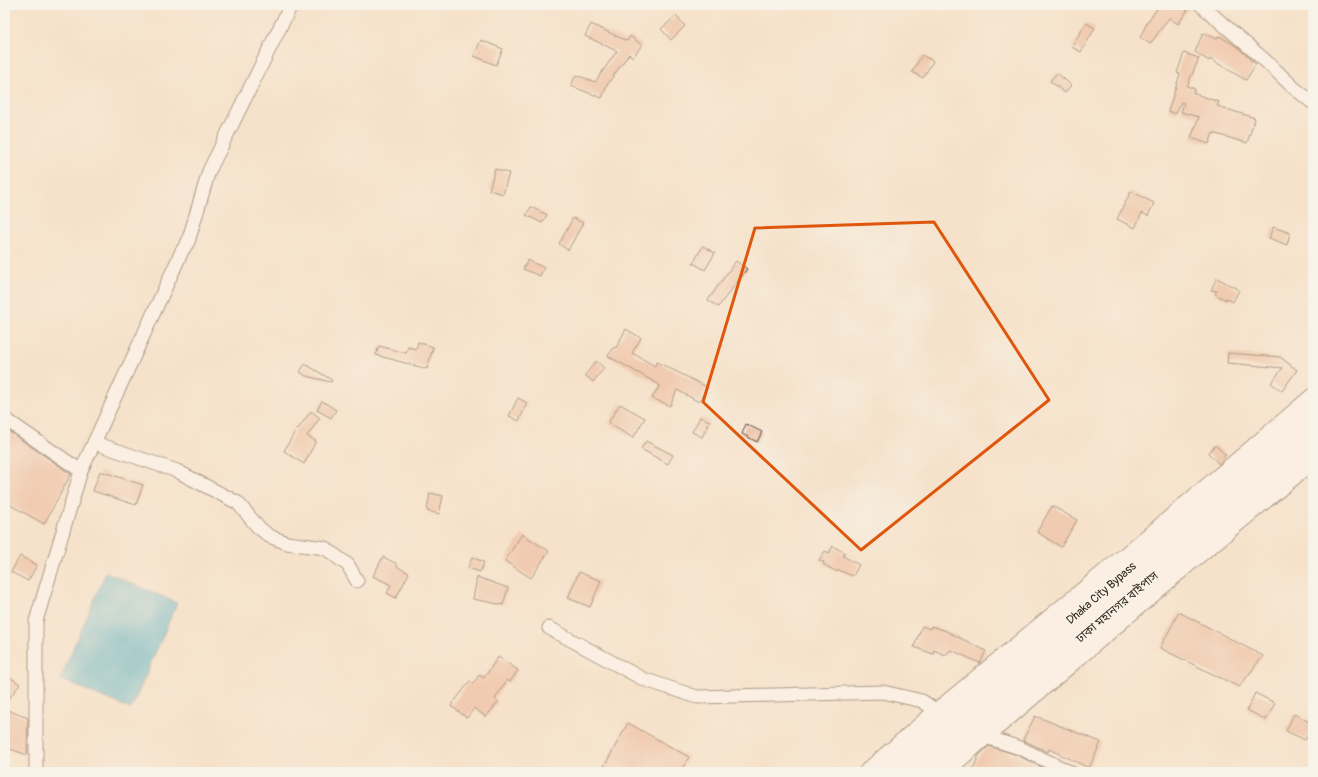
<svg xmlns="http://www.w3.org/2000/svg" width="1318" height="777" font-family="Pangolin,'Noto Sans Bengali',sans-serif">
<rect width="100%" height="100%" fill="#f7f3e8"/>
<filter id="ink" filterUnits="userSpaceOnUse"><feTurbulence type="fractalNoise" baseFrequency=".025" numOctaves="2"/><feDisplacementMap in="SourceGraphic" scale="8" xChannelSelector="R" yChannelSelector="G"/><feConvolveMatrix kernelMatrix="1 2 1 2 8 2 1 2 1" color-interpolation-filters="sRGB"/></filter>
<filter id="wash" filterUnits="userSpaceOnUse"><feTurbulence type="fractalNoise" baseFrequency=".012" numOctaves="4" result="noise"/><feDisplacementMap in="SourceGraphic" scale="16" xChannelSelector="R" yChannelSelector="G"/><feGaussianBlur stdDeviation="0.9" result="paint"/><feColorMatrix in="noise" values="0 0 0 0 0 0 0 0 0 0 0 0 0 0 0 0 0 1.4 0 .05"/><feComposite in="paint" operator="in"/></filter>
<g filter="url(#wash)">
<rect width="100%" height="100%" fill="#f5e2cb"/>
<path fill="#4fb4ce" stroke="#456f76" d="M106,572L177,603L131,709L60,679Z"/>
<g id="blocks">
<g fill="#eab092">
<path d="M1160,5H1191L1178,24L1169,18L1150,44L1140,37L1148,21Z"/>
<path d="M676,16L685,26L671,40L661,29Z"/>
<path d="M1086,23L1095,28L1081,52L1072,47Z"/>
<path d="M591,24L627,41L630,36L642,45L633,57L629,54L607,85L602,98L571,86L576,75L595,82L617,51L585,36Z"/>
<path d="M1203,33L1217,39L1219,36L1236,46L1250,58L1249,59L1256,64L1246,80L1210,59L1209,61L1195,52Z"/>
<path d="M481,40L503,49L496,65L474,56Z"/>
<path d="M1184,53L1199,58L1187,86L1195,89L1193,93L1219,102L1217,106L1255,118L1247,143L1213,133L1209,144L1191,138L1199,117L1181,112L1184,103L1181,102L1176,114L1168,111L1180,74L1177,73Z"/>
<path d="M922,55L933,61L923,78L912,72Z"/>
<path d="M1057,73L1071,85L1065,93L1050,81Z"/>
<path d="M495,169L509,173L503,194L489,190Z"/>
<path d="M1131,191L1154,203L1148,216L1142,213L1135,228L1117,219Z"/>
<path d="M531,207L547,215L542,223L526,215Z"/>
<path d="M573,218L583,223L568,250L559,244Z"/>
<path d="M1273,227L1290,233L1287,245L1269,238Z"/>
<path d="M703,246L715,253L705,270L693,263Z"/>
<path d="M528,260L544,268L540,276L523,269Z"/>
<path d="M736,261L747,269L718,307L708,300Z"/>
<path d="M1217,278L1239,290L1233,302L1226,298V300L1215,294L1217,291L1211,290Z"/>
<path d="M626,329L641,338L632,353L655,366L657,362L707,387L699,402L677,390L670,406L652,398L660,385L608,356L614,347L616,348Z"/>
<path d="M418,342L433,347L427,369L376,355L379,346L406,353L408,347L416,349Z"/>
<path d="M1228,353L1280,357L1297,370L1282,391L1271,383L1283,368L1227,363Z"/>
<path d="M596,361L604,368L593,382L585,375Z"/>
<path d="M305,364L332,380L331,382L306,376L300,372Z"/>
<path d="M518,398L527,403L519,421L509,416Z"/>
<path d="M322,401L336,410L331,418L317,410Z"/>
<path d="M620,404L645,418L633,438L608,423Z"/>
<path d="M311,411L320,418L307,436L316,441L304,464L284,451L297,428L298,429Z"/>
<path d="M700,417L710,421L702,437L692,432Z"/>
<path d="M746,424L762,432L757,442L742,434Z"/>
<path d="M5,429L71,474L44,524L5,502Z"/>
<path d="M646,441L673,455L668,464L641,449Z"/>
<path d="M1215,445L1226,455L1219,464L1208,453Z"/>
<path d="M100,471L143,485L136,505L93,491Z"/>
<path d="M430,493L443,496L439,514L427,511Z"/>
<path d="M1052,506L1077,520L1061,547L1037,532Z"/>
<path d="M522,534L549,551L531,578L505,561Z"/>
<path d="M833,546L845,553L843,556L859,565L853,576L838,570L837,572L823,564L824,562L819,560L825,551L829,553Z"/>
<path d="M20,556L37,565L28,581L11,572Z"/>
<path d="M383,557L397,564L396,566L409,573L396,598L387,593L391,585L373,576Z"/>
<path d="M472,557L484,562L480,572L468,568Z"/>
<path d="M579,572L601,581L590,607L568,598Z"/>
<path d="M477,577L508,588L503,605L473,599Z"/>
<path d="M1179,612L1263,656L1239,687L1160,648Z"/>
<path d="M922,626L930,629L931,626L944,630L986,651L980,663L951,650L945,655L934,650L933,654L914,647Z"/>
<path d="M498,657L518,670L510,682L507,680L495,699L498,702L486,717L474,708L467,718L451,706L470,681L473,684L479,675L484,678Z"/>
<path d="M5,674L20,684L5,704Z"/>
<path d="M1255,693L1275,703L1266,720L1247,710Z"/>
<path d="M5,709L28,718L27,755L5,747Z"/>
<path d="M1294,714L1313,724L1305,740L1286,731Z"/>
<path d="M1035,716L1101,742L1089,768L1049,749L1048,752L1023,740Z"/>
<path d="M628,723L689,757L680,772H601Z"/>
<path d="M989,746L1017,755L1041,767L1039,772H972L979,755Z"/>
</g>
</g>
</g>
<g filter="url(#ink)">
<use href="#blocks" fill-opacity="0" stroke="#574638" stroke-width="1"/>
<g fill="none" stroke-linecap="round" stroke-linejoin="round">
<defs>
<g id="minor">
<path d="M1201,5L1269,64L1293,87L1313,103"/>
<path d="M5,419L81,471"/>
<path d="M95,443L177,471L238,503L257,526L269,536L287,543L325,548L348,565L357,581"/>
<path d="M549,628L643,679L697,697L883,692L922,701L938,712"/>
<path d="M983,736L1020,748L1070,772"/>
<path d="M36,772V621L81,471L182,251L188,242L209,171L291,5"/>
</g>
<g id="secondary">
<path d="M869,772L938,712L1157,531L1313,398"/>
<path d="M942,772L1188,562L1313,459"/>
</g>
<g id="trunk">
<path d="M892,772L1162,541L1313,416"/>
<path d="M922,772L1180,554L1313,444"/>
</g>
</defs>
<use href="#minor" stroke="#574638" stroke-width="15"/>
<use href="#secondary" stroke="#574638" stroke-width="21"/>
<use href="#trunk" stroke="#574638" stroke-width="24"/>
<use href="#minor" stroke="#fff" stroke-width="13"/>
<use href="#secondary" stroke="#fff" stroke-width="19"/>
<use href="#trunk" stroke="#fff" stroke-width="22"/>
</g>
</g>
<path d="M0 0H1318V777H0ZM934,222L1049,400L861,550L703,402L755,228Z" fill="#f5e2cb" fill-opacity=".55" fill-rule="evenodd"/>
<path fill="none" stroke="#df570d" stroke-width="3" stroke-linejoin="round" d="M934,222L1049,400L861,550L703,402L755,228Z"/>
<g text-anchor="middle" stroke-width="3.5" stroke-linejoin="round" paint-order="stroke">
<g font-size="12" fill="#3b2a1e" stroke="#f7f3e8">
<text transform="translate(1101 593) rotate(-41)" y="4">Dhaka City Bypass</text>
<text transform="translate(1117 607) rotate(-40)" y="4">ঢাকা মহানগর বাইপাস</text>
</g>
</g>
<rect width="1318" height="777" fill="none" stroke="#f7f3e8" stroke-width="20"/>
</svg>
